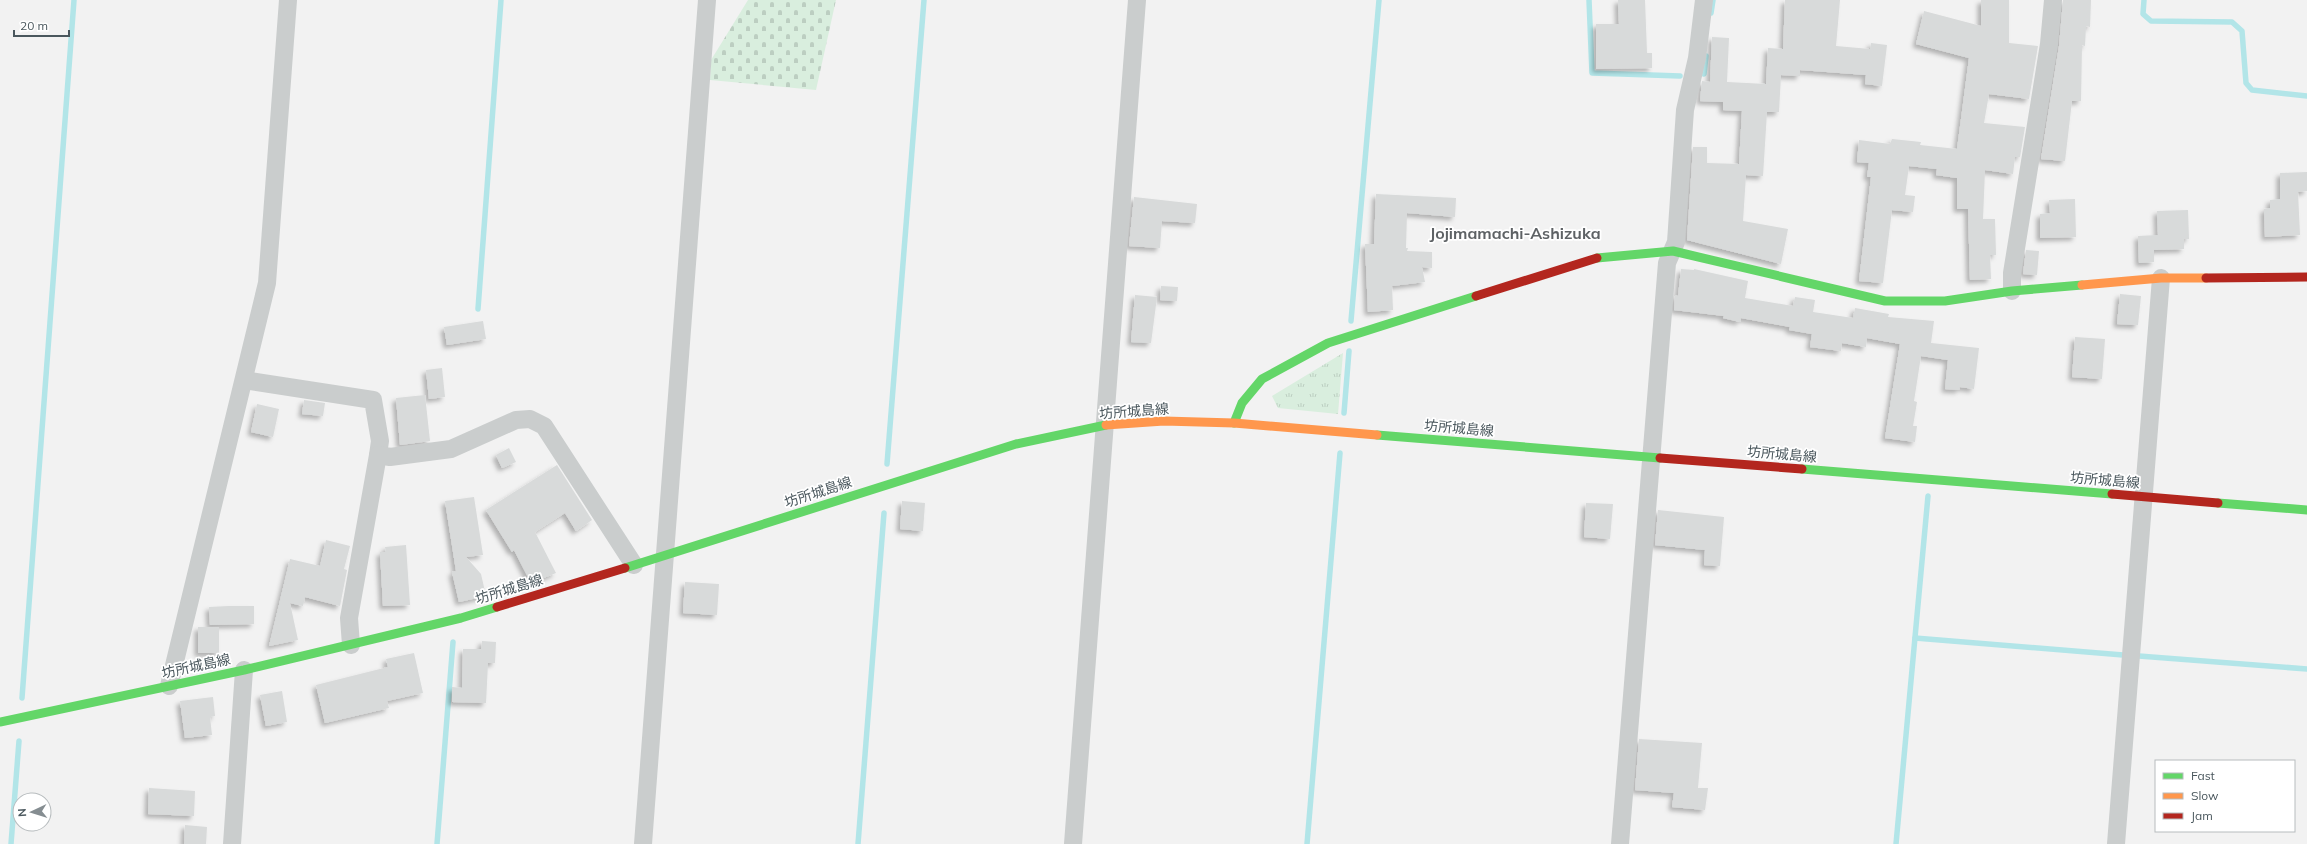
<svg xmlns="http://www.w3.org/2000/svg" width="2307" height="844" font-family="Mulish,'Noto Sans JP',sans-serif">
<defs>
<pattern id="grass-tufts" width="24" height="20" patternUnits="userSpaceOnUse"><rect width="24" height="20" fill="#d9eede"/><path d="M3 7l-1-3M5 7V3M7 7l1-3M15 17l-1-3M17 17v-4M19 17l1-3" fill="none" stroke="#bccec1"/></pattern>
<pattern id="cemetery-stones" width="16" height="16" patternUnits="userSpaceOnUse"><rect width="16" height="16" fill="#d9eede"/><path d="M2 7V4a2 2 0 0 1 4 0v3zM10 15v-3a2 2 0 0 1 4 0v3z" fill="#bccec1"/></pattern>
<filter id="shadow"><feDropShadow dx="-3.5" dy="3.5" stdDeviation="2" flood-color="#0004"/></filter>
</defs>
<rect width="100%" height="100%" fill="#f2f2f2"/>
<path fill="url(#grass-tufts)" d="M1343,353L1338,414L1278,408L1272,396Z"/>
<path fill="url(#cemetery-stones)" d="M748,0H836L816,90L710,80L711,60Z"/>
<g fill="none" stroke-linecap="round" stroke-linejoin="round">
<g stroke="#b2e5e8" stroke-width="5.5">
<path d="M1589,0L1592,73L1680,76"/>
<path d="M2144,0L2143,14L2151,21L2232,22L2242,31L2246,83L2252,90L2307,96"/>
<path d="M1711,13L1713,0"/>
<path d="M1704,74L1706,56"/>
<path d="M478,309L501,0"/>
<path d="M1351,321L1379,0"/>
<path d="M1344,413L1349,351"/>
<path d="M887,464L924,0"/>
<path d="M1915,638L2123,655"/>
<path d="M2139,656L2307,669"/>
<path d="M22,698L74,0"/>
<path d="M11,844L19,741"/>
<path d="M437,844L453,642"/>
<path d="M858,844L884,513"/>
<path d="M1307,844L1340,453"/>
<path d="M1896,844L1928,496"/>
</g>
</g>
<g fill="#d8dada" filter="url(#shadow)">
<path d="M1618,0H1645L1647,53H1652V68L1596,69V24H1619Z"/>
<path d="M1785,0H1840L1836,46L1870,49L1871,43L1887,45L1882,86L1865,84L1866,75L1800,70V76L1781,75L1779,112H1767L1763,176L1746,175L1743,221L1788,229L1781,264L1687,240L1693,147H1707V163L1739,164L1742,111L1723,110V102L1700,101L1702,81L1710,82L1712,37L1729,38L1727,82L1766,84L1768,48L1783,49Z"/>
<path d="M1981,0H2009V43L2038,46L2029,99L1989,94L1984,123L2025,127L2020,157H2015L2013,174L1985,170L1983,219H1995L1996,255H1990L1991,279L1970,280L1968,209H1957V178L1936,175L1937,169L1909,166L1905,195L1915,196L1913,212L1892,210L1883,283L1859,281L1871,177H1867L1869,163L1857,162L1859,140L1890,144L1892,139L1921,142L1920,145L1957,149L1969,58L1916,44L1924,11L1981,26Z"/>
<path d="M2063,0H2091L2090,27L2086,26L2085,46L2082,45L2081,101H2072L2065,161L2041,159L2059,46Z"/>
<path d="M2307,172V191L2298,192L2300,235L2265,237L2264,209L2270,208V200L2280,199V173Z"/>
<path d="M1376,194L1456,198L1455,217L1407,213L1406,248H1408L1407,251L1432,252V268L1422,267L1425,282L1392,286L1393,310L1368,312L1365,244H1374Z"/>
<path d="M1134,197L1197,204L1195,223L1162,221L1160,248L1129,246Z"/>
<path d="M2075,199L2076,237L2040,238V214L2050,213L2049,200Z"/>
<path d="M2188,210L2189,239H2184V249L2154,250V262L2139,263L2138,236L2158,235L2157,211Z"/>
<path d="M2026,250L2039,251L2037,275L2023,274Z"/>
<path d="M1681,269L1694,270V269L1748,281L1745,298L1793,306L1795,297L1815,300L1813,312L1853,318L1855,308L1889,314L1888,317L1934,321L1931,343L1979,348L1974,389L1960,387L1959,390L1945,389L1948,360L1921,356L1914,401L1917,402L1913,426H1917L1915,442L1885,438L1900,344L1867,338L1866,347L1842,343L1841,351L1810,347L1812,334L1789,330L1790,327L1741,318L1740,322L1723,318L1724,316L1674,310L1675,295L1678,296Z"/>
<path d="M1161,286L1178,287L1177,301L1160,300Z"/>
<path d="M2120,294L2141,296L2138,325L2117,324Z"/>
<path d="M1135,295L1157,297L1151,343L1131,342Z"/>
<path d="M483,321L486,339L447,345L444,327Z"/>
<path d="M2075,337L2105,339L2102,379L2072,377Z"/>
<path d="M442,368L445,397L429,399L426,370Z"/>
<path d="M425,395L430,441L400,445L396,398Z"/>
<path d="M304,400L325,403L323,416L302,414Z"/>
<path d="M257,404L279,409L273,437L251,432Z"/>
<path d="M509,448L516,462L502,468L496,455Z"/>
<path d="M557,465L592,520L576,531L565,513L535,532L556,573L531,583L514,550L512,552L486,510Z"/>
<path d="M474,497L483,555L466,557L481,574L486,596L459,602L452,572L456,571L445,501Z"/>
<path d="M902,501L925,503L923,531L900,529Z"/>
<path d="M1586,503L1613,504L1610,539L1584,537Z"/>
<path d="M1658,510L1724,517L1720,566L1704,565L1705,550L1655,545Z"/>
<path d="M326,540L350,546L344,569L347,570L340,606L305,597L303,606L290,603L298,640L269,646L290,559L320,566Z"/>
<path d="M406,545L410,605L383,606L380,552H386L385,547Z"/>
<path d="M685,582L719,584L717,615L683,613Z"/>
<path d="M229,606H254V624L210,625L209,607Z"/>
<rect x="198" y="627" width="21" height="26"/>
<path d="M482,641L496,642L495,663H488L486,703L452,702V687L462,688L463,649H481Z"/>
<path d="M414,653L423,693L387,701L389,708L325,723L316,685L388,667L386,659Z"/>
<path d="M282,691L287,722L266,726L260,695Z"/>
<path d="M213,697L215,716L210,717L212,735L185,738L180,701Z"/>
<path d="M1639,739L1702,743L1698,788H1708L1705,810L1672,807L1674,793L1635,790Z"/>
<path d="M149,788L195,791L194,816L148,814Z"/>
<path d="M185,825L207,827L206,844H184Z"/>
</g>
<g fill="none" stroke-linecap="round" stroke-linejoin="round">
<g stroke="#cacdcd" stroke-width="18">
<path d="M2012,291V273L2049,44L2053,0"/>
<path d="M244,380L373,400L380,441L378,455"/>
<path d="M351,645L349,618L378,455L390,457L451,449L516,420L530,419L544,426L634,565"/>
<path d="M169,686L267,283L288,0"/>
<path d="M232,844L244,670"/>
<path d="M643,844L707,0"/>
<path d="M1073,844L1137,0"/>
<path d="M1620,844L1667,263L1676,242L1685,110L1697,58L1704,0"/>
<path d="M2116,844L2161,278"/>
</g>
<g stroke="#63d668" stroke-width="9">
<path d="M1597,258L1673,251L1885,301H1945L2012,291L2082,285"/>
<path d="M1234,423L1242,403L1262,379L1328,343L1476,296"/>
<path d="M1377,435L1660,458"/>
<path d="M1802,469L2112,494"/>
<path d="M2218,503L2307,510"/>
<path d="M625,568L1016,444L1106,425"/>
<path d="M0,722L244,670L461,618L497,607"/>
</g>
<g stroke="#ff974d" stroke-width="9">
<path d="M2082,285L2161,278H2206"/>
<path d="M1106,425L1164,421L1234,423L1377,435"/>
</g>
<g stroke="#b3261e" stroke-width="9">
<path d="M2206,278L2307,277"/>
<path d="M1476,296L1597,258"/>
<path d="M1660,458L1802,469"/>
<path d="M2112,494L2218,503"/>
<path d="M497,607L625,568"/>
</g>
</g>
<g text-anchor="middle" stroke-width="3.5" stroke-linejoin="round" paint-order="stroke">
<g font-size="14" fill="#4a575d" stroke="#fff">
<text transform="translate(1134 411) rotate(-4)" y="5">坊所城島線</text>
<text transform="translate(1459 428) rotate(5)" y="5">坊所城島線</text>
<text transform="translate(1782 454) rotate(5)" y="5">坊所城島線</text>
<text transform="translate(2105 480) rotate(5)" y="5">坊所城島線</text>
<text transform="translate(818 492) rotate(-18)" y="5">坊所城島線</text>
<text transform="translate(509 589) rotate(-17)" y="5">坊所城島線</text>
<text transform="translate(196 666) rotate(-12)" y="5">坊所城島線</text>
</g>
<g font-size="16" font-weight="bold" fill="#5e6265" stroke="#fff">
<text x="1515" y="239">Jojimamachi-Ashizuka</text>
</g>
</g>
<rect x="2155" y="760" width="140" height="72" fill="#ffffff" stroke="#b7bcbe"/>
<rect x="2163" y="773" width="20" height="6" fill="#63d668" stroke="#b7bcbe"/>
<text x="2191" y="780" font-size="12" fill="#4a575d">Fast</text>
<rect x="2163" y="793" width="20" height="6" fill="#ff974d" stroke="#b7bcbe"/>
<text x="2191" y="800" font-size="12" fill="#4a575d">Slow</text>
<rect x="2163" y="813" width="20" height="6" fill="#b3261e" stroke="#b7bcbe"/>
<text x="2191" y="820" font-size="12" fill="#4a575d">Jam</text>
<g transform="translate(32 812) rotate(266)"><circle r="19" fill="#ffffff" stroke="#b7bcbe"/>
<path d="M0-3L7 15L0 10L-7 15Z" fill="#858d91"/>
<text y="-6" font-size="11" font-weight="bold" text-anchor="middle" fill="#4a575d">N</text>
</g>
<path d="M14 30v6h55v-6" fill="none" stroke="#4a575d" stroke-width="2"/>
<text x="20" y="30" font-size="12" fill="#4a575d" stroke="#ffffff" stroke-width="3" paint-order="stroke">20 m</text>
</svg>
